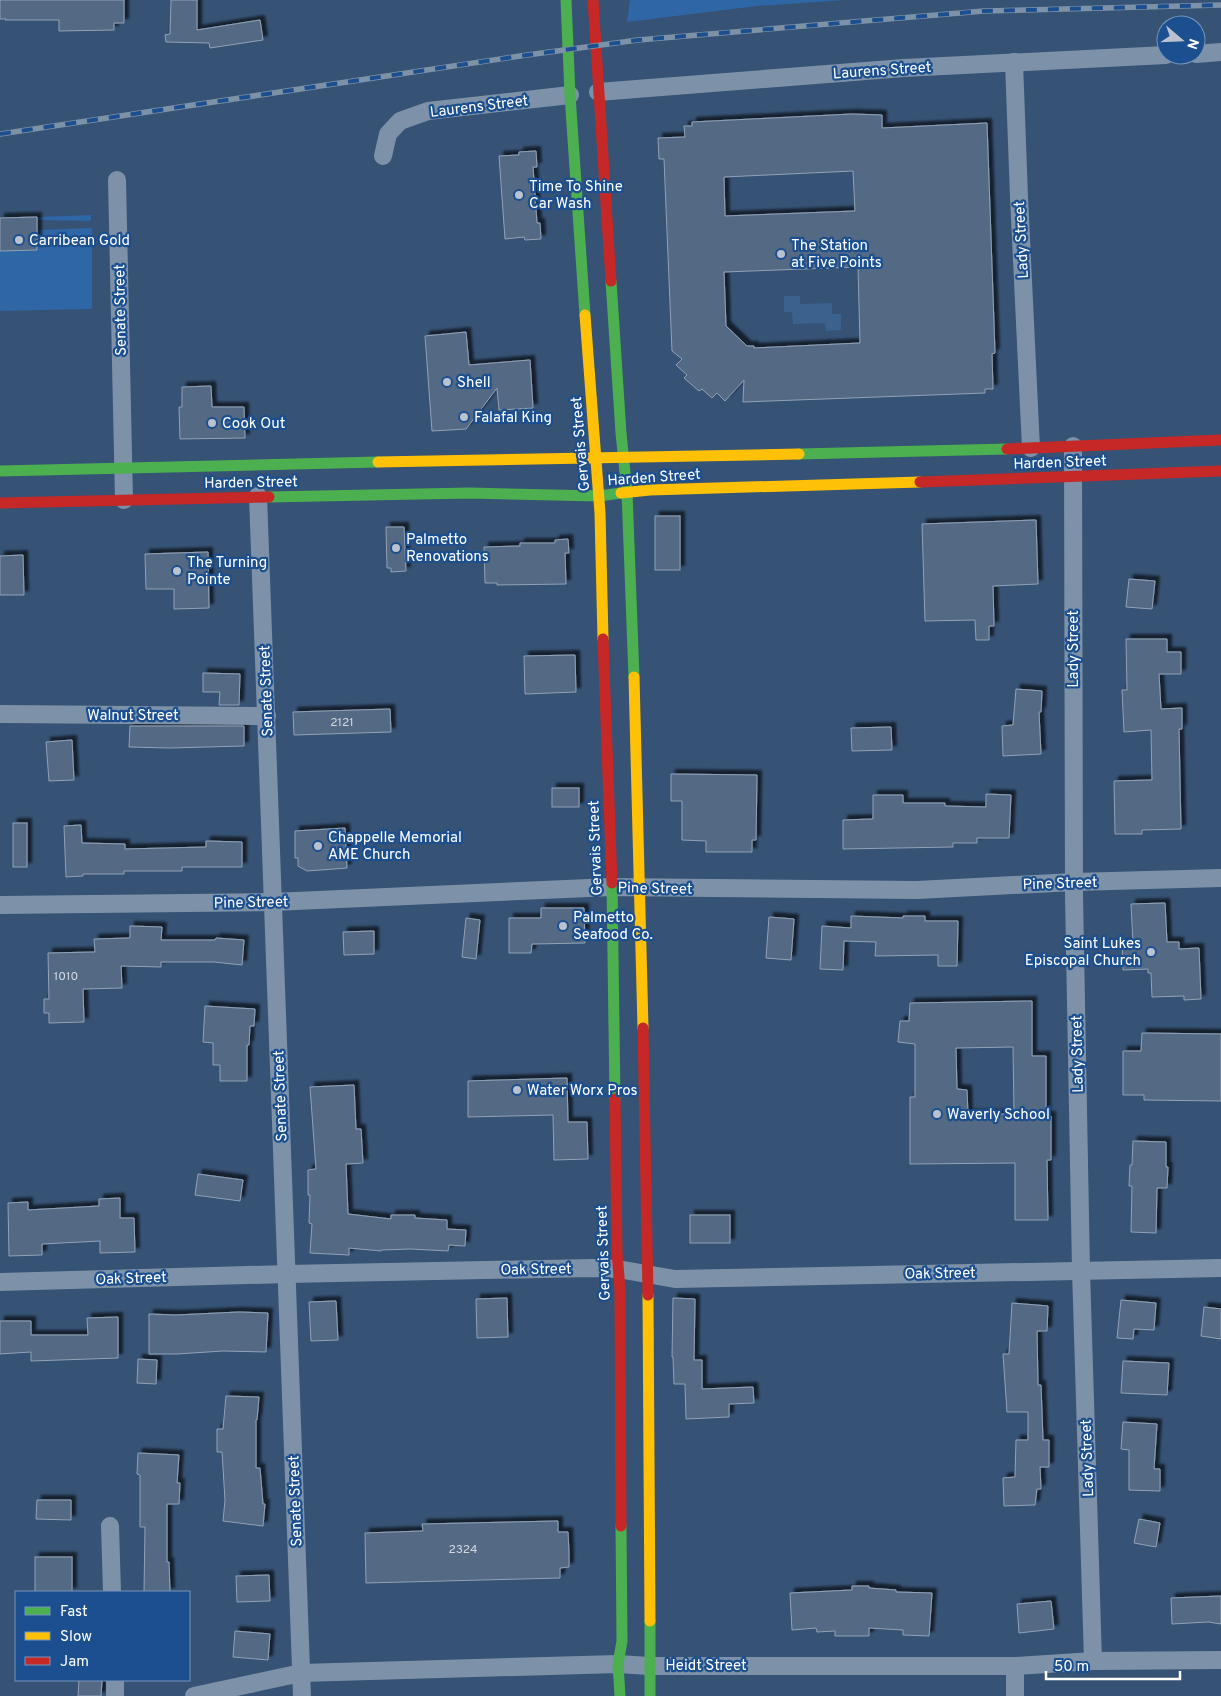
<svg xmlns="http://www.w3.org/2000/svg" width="1221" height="1696" font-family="Overpass,sans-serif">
<defs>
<filter id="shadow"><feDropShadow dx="4.5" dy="-4.5" stdDeviation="1" flood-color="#0009"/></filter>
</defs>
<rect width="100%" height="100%" fill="#365274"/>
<g fill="#2f66a5">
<path d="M630,0H846L757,6L627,22Z"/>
<path d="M91,215V220L89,221L37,220V217Z"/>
<path d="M92,228V309L0,311V251L37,250V230Z"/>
</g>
<path fill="#3b618d" d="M784,296H800V304L832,303V314H841V330L826,331L825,323L793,324L792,312H784Z"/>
<g fill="#526984" stroke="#92a2b6" fill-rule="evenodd" filter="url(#shadow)">
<path d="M0,0H124V23H114V30L59,31V20H5L6,19H0Z"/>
<path d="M171,0H197V30L260,20L263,40L210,48L209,43L166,42L165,35L170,34Z"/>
<path d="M852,114L882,115V128L987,123L995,353L992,354L993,389H985V393L743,402L744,380L725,401L717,393L712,398L702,389L699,391L684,378L687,375L676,365L682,359L672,351L664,159H659L658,138L685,137L684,126H692V122ZM853,171L855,211L725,216L724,177ZM858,267L860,343L754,348V346H747L726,326L724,272Z"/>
<path d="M536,151L537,167H533L537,223H540L541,239L525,240L524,237L505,239L499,156L519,155V152Z"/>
<path d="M37,217V250L0,251V218Z"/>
<path d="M466,332L469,365L530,360L533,408L499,410L497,388L466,429L432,431L425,336Z"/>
<path d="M211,386L212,407H244L245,438L180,439L179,407H182V387Z"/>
<rect x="655" y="516" width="25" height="54"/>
<path d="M1036,520L1038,584L993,586L994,626H989V640H976L975,620L925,621L922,524Z"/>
<path d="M386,527H404L406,571L391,572V568H387Z"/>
<path d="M568,539L569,553H565L566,584L497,585V583H485L484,547L520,546V543H555V540Z"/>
<path d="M208,552L209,608L174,609V589H146L145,554Z"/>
<path d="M23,555L24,595H0V556Z"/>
<path d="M1129,579L1155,581L1152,609L1126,607Z"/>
<path d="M1126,639H1167V652H1181V674H1159L1161,709L1182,708V729H1179L1181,829L1142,830V834H1115L1114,781L1152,780L1151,730L1124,732L1122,690H1127Z"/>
<path d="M575,655L576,692L525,694L524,656Z"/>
<path d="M203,673L240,674L239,705H219L220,692H203Z"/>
<path d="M1016,689L1042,691L1041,712H1039L1041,754L1003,756L1002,726L1013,725Z"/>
<path d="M390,709L391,732L294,735L293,712Z"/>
<path d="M130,726H244V746L170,748L129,747Z"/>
<path d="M891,727L892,750L852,751L851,728Z"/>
<path d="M72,740L74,780L49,781L46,742Z"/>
<path d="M671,774L757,775L756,840H752V852H706V841L682,840V801H671Z"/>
<rect x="552" y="788" width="27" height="19"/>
<path d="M986,794L1011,795L1009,838H977V843H953V847L843,849V820L873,819V795H903V803H945V806L986,807Z"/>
<rect x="13" y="823" width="14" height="44"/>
<path d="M81,825L82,843L125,844V849L206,847V841L242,842V867H182V871H124V874H83V876L66,877L64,826Z"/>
<path d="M345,828L347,868L307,871L298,866V858H295V831Z"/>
<path d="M1165,903L1167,942H1179V949L1199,948L1201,999L1184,1000V996L1152,997L1151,973H1148V969L1123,970L1122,944L1133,943L1131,904Z"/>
<path d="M541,908H584L585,943L532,944L531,953H509V918H541Z"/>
<path d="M851,916L903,918V916H925V921H958L957,966H938V955L875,956L876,942L844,941L843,970L820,969L822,926L851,928Z"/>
<path d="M769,917L794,919L791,960L766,958Z"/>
<path d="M466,918L480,920L476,959L462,957Z"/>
<path d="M130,926L162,927L161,940H215L216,938L244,940L242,965L214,962H161V967L121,966L122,988L83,989L84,1022L49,1023V1013H44V999H49L48,953L95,952L94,939L130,938Z"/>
<path d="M374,931V954L344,955L343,932Z"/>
<path d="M1032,1001V1056H1046V1116H1051V1160H1047L1048,1220H1015V1163L910,1164V1097H915V1044L898,1042L900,1021H909L910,1003ZM1013,1047L1014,1114H968L967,1090L957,1089L956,1048Z"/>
<path d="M205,1006L255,1009L254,1026H250L249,1045H247V1081H220V1065H213V1043L203,1042Z"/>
<path d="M1142,1033L1221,1034V1101L1144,1100V1095H1123V1051H1141Z"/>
<path d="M567,1078L568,1122H587L588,1159L554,1160L553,1115L468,1117V1081Z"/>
<path d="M354,1085L356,1129H361L363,1163L346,1164L348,1214L391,1219V1215H415V1218L447,1220V1229L466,1230L465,1246L449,1245L448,1251L411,1249L381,1250V1251L349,1248V1255L310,1253L312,1224L309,1223L310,1195H308V1170L316,1169L310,1087Z"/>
<path d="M1133,1141L1166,1142V1167H1168L1167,1188H1157L1156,1233L1131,1232L1132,1186H1129L1130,1165H1132Z"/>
<path d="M198,1174L243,1180L240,1201L195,1195Z"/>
<path d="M120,1198V1218H134L135,1252L100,1253V1241L42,1244V1255L9,1256L8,1203L28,1202V1210L99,1206V1199Z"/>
<rect x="690" y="1215" width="40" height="28"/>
<path d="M507,1298L508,1337L477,1338L476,1299Z"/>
<path d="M673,1298L695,1299L694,1360H702V1389L753,1387L754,1403L729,1404V1417L686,1419L685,1384H674L673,1357H672Z"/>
<path d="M1121,1300L1156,1303L1154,1330L1134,1329L1133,1339L1117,1338Z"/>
<path d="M336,1301L338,1340L311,1341L309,1302Z"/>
<path d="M1012,1303L1048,1306L1047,1331H1037L1038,1385H1041L1043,1440H1049V1467H1040L1041,1489H1037L1035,1505L1004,1506L1003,1478L1015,1477L1016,1440H1028V1412H1007L1003,1354H1009Z"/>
<path d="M1204,1307L1221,1309V1339L1201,1336Z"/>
<path d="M239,1312L268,1313L266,1352L223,1351L177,1354H149V1314L176,1315Z"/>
<path d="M118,1317V1358L31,1361V1352L0,1354V1321H31V1335H88L87,1318Z"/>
<path d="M138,1359L157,1360L156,1384L137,1383Z"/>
<path d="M1123,1361L1169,1363L1167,1395L1121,1393Z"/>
<path d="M226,1396L259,1397L257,1420H256V1468H260L263,1504H265L263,1526L223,1521L225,1500L222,1452H217V1429H223Z"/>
<path d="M1123,1422L1157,1424L1154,1469H1160V1491L1129,1490V1450L1121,1449Z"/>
<path d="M138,1453L179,1455L177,1483H180L179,1504H167V1562H169L170,1592H144L145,1527H140V1475L137,1474Z"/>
<path d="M37,1500H71V1520L36,1519Z"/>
<path d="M1139,1519L1160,1523L1156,1547L1134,1543Z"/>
<path d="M558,1521V1532H568L569,1553V1567L560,1568V1578L366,1583L365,1533L423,1531L422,1524Z"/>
<rect x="35" y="1557" width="37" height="35"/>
<path d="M269,1575L270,1601L237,1602L236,1576Z"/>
<path d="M852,1586H869V1588L896,1590V1592L932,1593L929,1636L903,1635V1630L869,1628V1636H835V1631L817,1632L816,1628L792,1630L790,1593L852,1590Z"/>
<path d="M1221,1596V1624L1208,1622L1172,1624L1171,1598Z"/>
<path d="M1051,1601L1054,1629L1019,1633L1017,1604Z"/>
<path d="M235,1631L270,1634L268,1660L233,1657Z"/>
<path d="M79,1680H102L101,1696H78Z"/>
</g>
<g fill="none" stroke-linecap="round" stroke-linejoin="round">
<g stroke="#7d92a8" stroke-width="18">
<path d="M1196,54L1221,52"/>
<path d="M1014,62L1019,197L1031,448"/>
<path d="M598,92L904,68L1166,55"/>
<path d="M383,156L388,134L400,121L428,111L570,95"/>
<path d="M117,180L124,500"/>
<path d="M1073,446L1074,895L1081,1270L1093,1661"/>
<path d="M258,496L302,1696"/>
<path d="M0,714L267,716"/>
<path d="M0,905L273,902L612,887L917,890L1074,882L1221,878"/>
<path d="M0,1282L287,1274L592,1268L618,1269L675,1279L1221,1268"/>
<path d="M110,1526L112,1592"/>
<path d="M115,1680V1696"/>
<path d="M194,1696L301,1673L618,1664L649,1666H1015L1093,1661L1221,1660"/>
<path d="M1015,1696V1666"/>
</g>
<g stroke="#4caf50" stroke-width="11">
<path d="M566,0L570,95L585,315"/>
<path d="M611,281L621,433L627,492L634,677"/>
<path d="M799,454L1007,449"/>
<path d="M0,471L378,462"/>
<path d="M269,497L470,493L599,496L621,493"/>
<path d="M612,883L615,1099"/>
<path d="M650,1621V1696"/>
<path d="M620,1696L618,1664L622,1641L621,1526"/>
</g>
<g stroke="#ffc107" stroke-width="11">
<path d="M585,315L600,513L603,639"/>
<path d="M378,462L799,454"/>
<path d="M621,493L650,490L920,482"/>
<path d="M634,677L643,1028"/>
<path d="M648,1295L650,1621"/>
</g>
<g stroke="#c62828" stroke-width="11">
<path d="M593,0L611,281"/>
<path d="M1007,449L1221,440"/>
<path d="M920,482L1221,471"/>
<path d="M0,503L269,497"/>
<path d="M603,639L612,883"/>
<path d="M643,1028L648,1295"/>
<path d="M615,1099L617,1252L620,1290L621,1526"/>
</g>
<defs>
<path id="rail" d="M0,134L520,56L638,40L984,11L1221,5"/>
</defs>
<use href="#rail" stroke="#7e92a7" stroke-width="5.5"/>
<use href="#rail" stroke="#1b4f8f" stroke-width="4" stroke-dasharray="11" stroke-linecap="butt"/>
</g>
<g fill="#b9c2ce" stroke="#1b4f8f" stroke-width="2">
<circle cx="519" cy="195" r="5"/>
<circle cx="19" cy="240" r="5"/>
<circle cx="781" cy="254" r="5"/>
<circle cx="447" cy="382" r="5"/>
<circle cx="464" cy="417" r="5"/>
<circle cx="212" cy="423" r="5"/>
<circle cx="396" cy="548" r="5"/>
<circle cx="177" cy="571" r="5"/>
<circle cx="318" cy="846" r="5"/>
<circle cx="563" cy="926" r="5"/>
<circle cx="1151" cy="952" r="5"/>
<circle cx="517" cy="1090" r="5"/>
<circle cx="937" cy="1114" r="5"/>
</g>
<g text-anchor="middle" stroke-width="4.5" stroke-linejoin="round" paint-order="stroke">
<g font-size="12" fill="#d4dae0">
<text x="342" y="726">2121</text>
<text x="66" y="980">1010</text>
<text x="463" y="1553">2324</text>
</g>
<g font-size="15" fill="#fff" stroke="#1b4f8f">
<text transform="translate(882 70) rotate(-4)" y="5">Laurens Street</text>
<text transform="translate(479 106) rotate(-7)" y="5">Laurens Street</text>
<text transform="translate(1021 240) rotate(-93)" y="5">Lady Street</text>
<text transform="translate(120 310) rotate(-91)" y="5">Senate Street</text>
<text transform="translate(580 444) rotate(-95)" y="5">Gervais Street</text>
<text transform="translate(1060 462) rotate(-2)" y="5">Harden Street</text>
<text transform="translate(654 477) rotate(-4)" y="5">Harden Street</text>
<text transform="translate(251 482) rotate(-1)" y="5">Harden Street</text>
<text transform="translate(1073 649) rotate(-90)" y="5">Lady Street</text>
<text transform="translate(266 691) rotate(-92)" y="5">Senate Street</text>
<text x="133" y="720">Walnut Street</text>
<text transform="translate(595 848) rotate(-92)" y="5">Gervais Street</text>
<text transform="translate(1060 883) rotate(-2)" y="5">Pine Street</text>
<text transform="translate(655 888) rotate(1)" y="5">Pine Street</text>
<text transform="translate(251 902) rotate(-1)" y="5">Pine Street</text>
<text transform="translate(1077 1054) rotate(-91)" y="5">Lady Street</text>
<text transform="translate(280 1096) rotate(-92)" y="5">Senate Street</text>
<text transform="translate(603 1253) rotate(-92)" y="5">Gervais Street</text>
<text transform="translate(536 1269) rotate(-1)" y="5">Oak Street</text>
<text transform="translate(940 1273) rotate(-1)" y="5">Oak Street</text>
<text transform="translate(131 1278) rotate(-2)" y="5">Oak Street</text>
<text transform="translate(1087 1458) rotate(-92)" y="5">Lady Street</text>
<text transform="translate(295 1501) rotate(-92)" y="5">Senate Street</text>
<text x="706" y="1670">Heidt Street</text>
</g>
<g font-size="15" fill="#fff" stroke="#1b4f8f" text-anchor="start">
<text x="529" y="191">Time To Shine<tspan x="529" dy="17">Car Wash</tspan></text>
<text x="29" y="245">Carribean Gold</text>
<text x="791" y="250">The Station<tspan x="791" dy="17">at Five Points</tspan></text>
<text x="457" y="387">Shell</text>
<text x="474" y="422">Falafal King</text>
<text x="222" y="428">Cook Out</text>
<text x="406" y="544">Palmetto<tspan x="406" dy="17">Renovations</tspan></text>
<text x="187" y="567">The Turning<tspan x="187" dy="17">Pointe</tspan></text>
<text x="328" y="842">Chappelle Memorial<tspan x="328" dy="17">AME Church</tspan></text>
<text x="573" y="922">Palmetto<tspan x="573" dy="17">Seafood Co.</tspan></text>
<text x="1141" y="948" text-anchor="end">Saint Lukes<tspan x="1141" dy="17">Episcopal Church</tspan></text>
<text x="527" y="1095">Water Worx Pros</text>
<text x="947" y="1119">Waverly School</text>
</g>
</g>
<rect x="15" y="1591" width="175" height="90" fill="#1b4f8f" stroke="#7695bc"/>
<rect x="25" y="1607" width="25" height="8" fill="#4caf50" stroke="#7695bc"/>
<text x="60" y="1616" font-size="15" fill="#ffffff">Fast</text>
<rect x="25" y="1632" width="25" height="8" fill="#ffc107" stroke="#7695bc"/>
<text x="60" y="1641" font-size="15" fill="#ffffff">Slow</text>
<rect x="25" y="1657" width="25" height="8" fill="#c62828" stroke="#7695bc"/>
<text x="60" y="1666" font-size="15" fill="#ffffff">Jam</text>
<g transform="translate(1181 40) rotate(109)"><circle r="24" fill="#1b4f8f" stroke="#7695bc"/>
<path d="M0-4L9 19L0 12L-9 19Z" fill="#b9c2ce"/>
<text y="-8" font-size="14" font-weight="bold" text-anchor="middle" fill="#ffffff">N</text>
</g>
<path d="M1046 1671v8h134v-8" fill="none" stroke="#ffffff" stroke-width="2.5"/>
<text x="1054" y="1671" font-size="15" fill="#ffffff" stroke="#1b4f8f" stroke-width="4" paint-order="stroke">50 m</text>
</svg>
